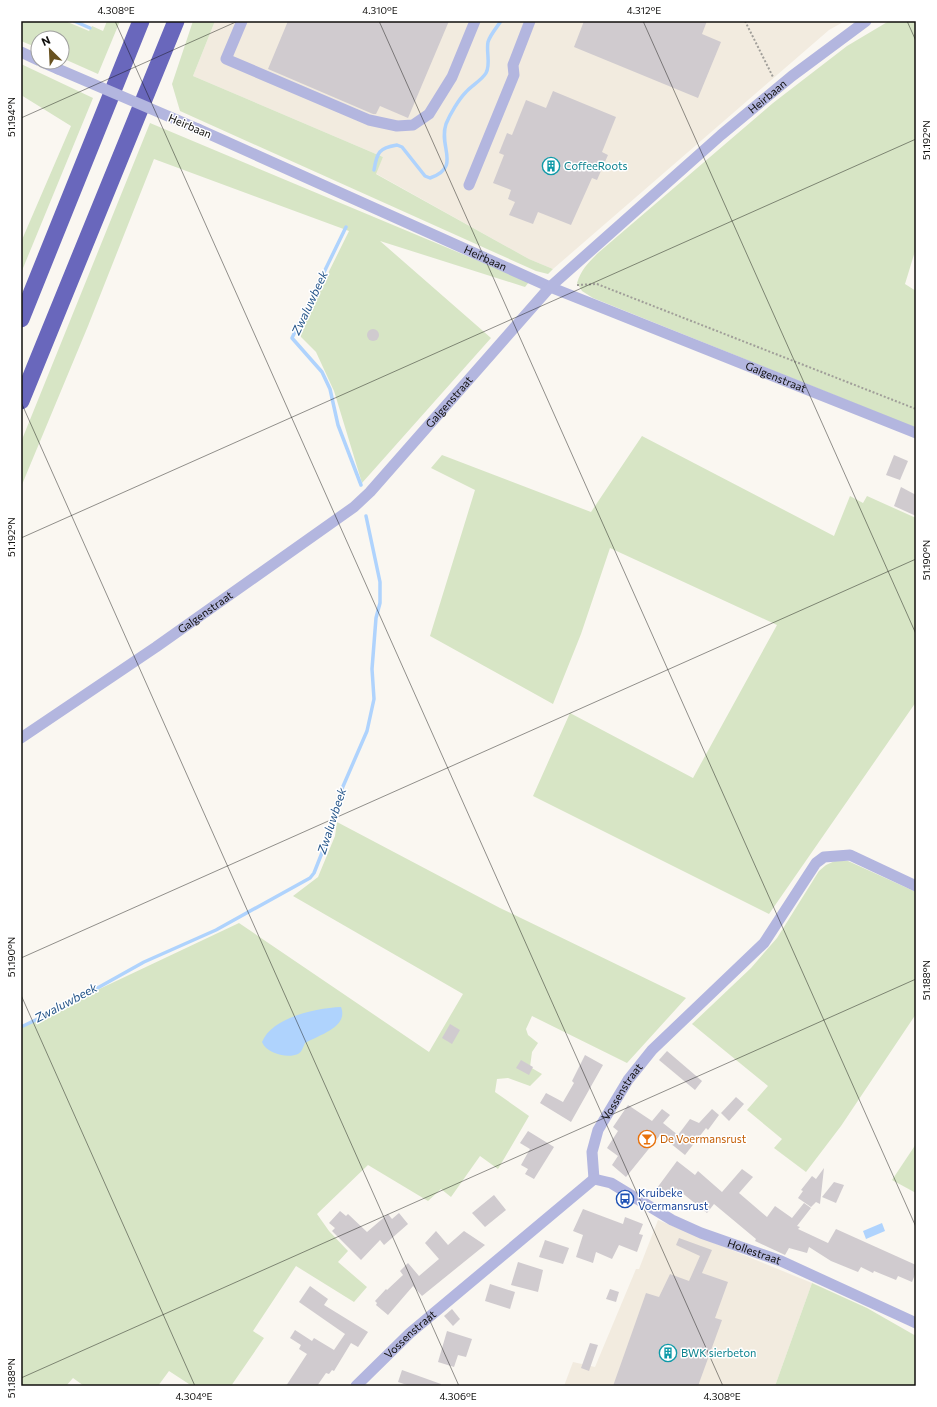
<svg xmlns="http://www.w3.org/2000/svg" width="937" height="1407" font-family="Commissioner,sans-serif">
<rect width="100%" height="100%" fill="#faf7f1"/>
<g fill="#f2ebdf">
<path d="M215,21H845L829,30L553,269L529,259L375,173L383,157L193,76Z"/>
<path d="M658,1220L812,1283L775,1386H564L573,1362L595,1367L636,1269H639Z"/>
</g>
<g fill="#d7e5c5">
<path d="M21,21H65L89,31L92,26L103,31L107,21H120L98,74L62,58V38H38V48L21,41Z"/>
<path d="M193,21H215L193,76L383,157L376,174L529,259L553,269L548,274L536,271L180,111L172,84Z"/>
<path d="M889,21H916V248L905,284L916,291V428L593,298L582,291L577,283C581,270 588,263 598,253L773,103L847,46Z"/>
<path d="M21,64L93,98L21,273V242L71,126L21,95Z"/>
<path d="M150,123L529,282L525,287L380,241L491,338L362,483L334,391L316,352L298,334L349,231L154,159L88,326L21,487V442Z"/>
<path d="M642,436L834,536L850,496L863,503L867,496L916,518V702L769,914L533,796L570,713L693,778L777,625L610,548L581,634L553,704L430,636L475,490L431,468L442,455L591,512Z"/>
<path d="M337,822L500,908L686,998L627,1063L532,1016L526,1029L528,1035L538,1043L532,1052L530,1067L542,1074L530,1086L508,1078L497,1079L495,1092L529,1116L498,1169L480,1156L451,1197L441,1189L428,1201L368,1165L317,1214L329,1231L348,1251L338,1262L367,1287L354,1302L296,1266L253,1331L264,1338L231,1386H192L169,1371L158,1386H84L73,1378L66,1386H21V1026L239,923L429,1052L463,994L293,896L318,877L335,836Z"/>
<path d="M837,860L848,861L916,892V1014L841,1126L806,1172L774,1148L782,1139L747,1110L768,1086L692,1024L751,968L777,938L819,871L826,865Z"/>
<path d="M916,1144V1193L892,1180Z"/>
<path d="M812,1283L867,1308L916,1336V1386H775Z"/>
</g>
<g fill="#afd3fd">
<path d="M341,1007C349,1027 319,1035 305,1043C303,1047 302,1052 298,1054C287,1059 266,1053 262,1042C272,1017 317,1008 341,1007Z"/>
<path d="M882,1223L885,1231L866,1239L863,1231Z"/>
</g>
<g fill="none" stroke-linecap="round" stroke-linejoin="round">
<g stroke="#afd3fd" stroke-width="3.5">
<path d="M74,21L90,28"/>
<path d="M374,170C377,152 379,148 397,145L402,147L425,176L430,178C462,167 438,147 446,124C450,114 459,99 466,92C471,86 482,80 486,73C491,64 486,52 488,42C490,35 497,27 501,21"/>
<path d="M346,227L292,338L322,372L330,389L338,425L361,485"/>
<path d="M21,1027L67,1005L144,962L216,930L310,878L314,873L329,835L341,791L367,731L374,699L372,669L376,618L380,603V582L366,516"/>
</g>
</g>
<g fill="#d0cbcf">
<path d="M288,21H449L408,118L380,106L376,114H373L268,69Z"/>
<path d="M584,21H707L702,34L721,42L698,98L574,47Z"/>
<path d="M553,91L616,117L602,152L608,155L597,180L592,178L571,225L538,212L533,224L509,215L515,202L508,199L511,190L493,183L504,155L499,153L507,133L512,135L526,100L546,108Z"/>
<circle cx="373" cy="335" r="6"/>
<path d="M894,455L908,461L900,480L886,475Z"/>
<path d="M901,487L916,495V516L894,506Z"/>
<path d="M450,1024L460,1030L452,1044L442,1038Z"/>
<path d="M667,1051L702,1081L695,1090L659,1060Z"/>
<path d="M585,1055L603,1065L571,1122L540,1103L546,1093L563,1102L574,1083L572,1081Z"/>
<path d="M521,1060L533,1067L529,1075L516,1068Z"/>
<path d="M736,1097L744,1104L729,1121L721,1113Z"/>
<path d="M628,1105L652,1121L662,1109L670,1115L663,1123L678,1135L690,1119L699,1123L712,1109L719,1115L708,1130L706,1128L685,1155L660,1135L626,1177L612,1165L618,1156L607,1148L618,1131L613,1127Z"/>
<path d="M528,1131L554,1147L534,1179L525,1174L528,1169L521,1165L530,1149L520,1143Z"/>
<path d="M677,1161L695,1175L698,1171L722,1192L742,1169L753,1177L739,1193L767,1217L775,1206L792,1218L804,1203L811,1208L797,1226L800,1227L798,1229L828,1243L836,1229L916,1265V1272L912,1282L898,1276L896,1280L874,1271L873,1273L861,1267L858,1272L831,1261L809,1247L807,1253L789,1248L785,1255L755,1241L756,1239L714,1204L707,1213L676,1188L669,1197L657,1188Z"/>
<path d="M824,1168L820,1204L816,1202L811,1207L798,1198L803,1191L801,1190L812,1176L816,1179Z"/>
<path d="M834,1182L844,1185L836,1203L822,1197Z"/>
<path d="M494,1195L506,1210L485,1227L472,1213Z"/>
<path d="M583,1209L623,1224L625,1217L643,1224L639,1234L643,1235L637,1252L619,1245L612,1259L596,1252L593,1263L576,1257L583,1235L573,1231Z"/>
<path d="M340,1211L346,1216L348,1214L367,1232L388,1214L392,1219L399,1213L408,1224L384,1245L380,1240L361,1260L332,1231L335,1228L329,1223Z"/>
<path d="M436,1231L448,1245L464,1231L485,1245L422,1296L413,1286L388,1315L376,1305L377,1303L375,1301L386,1289L387,1290L403,1275L400,1271L408,1263L419,1276L439,1259L425,1243Z"/>
<path d="M679,1238L712,1250L702,1273L728,1282L715,1318L722,1320L698,1386H613L646,1293L659,1297L670,1274L689,1281L700,1256L676,1245Z"/>
<path d="M545,1240L569,1248L563,1264L539,1257Z"/>
<path d="M518,1262L543,1270L538,1292L511,1285Z"/>
<path d="M490,1284L515,1292L510,1309L485,1301Z"/>
<path d="M310,1286L328,1299L324,1305L368,1332L358,1347L351,1343L334,1371L332,1370L329,1374L326,1373L317,1386H286L307,1354L299,1349L301,1345L290,1338L295,1330L312,1341L314,1338L334,1350L345,1334L299,1302Z"/>
<path d="M610,1289L619,1292L616,1302L606,1299Z"/>
<path d="M452,1309L460,1319L453,1326L444,1316Z"/>
<path d="M447,1331L472,1339L466,1357L458,1355L454,1367L438,1362Z"/>
<path d="M590,1343L598,1345L589,1371L581,1368Z"/>
<path d="M402,1370L441,1384V1386H410L398,1382Z"/>
</g>
<g fill="none" stroke-linecap="round" stroke-linejoin="round">
<g stroke="#a09e99" stroke-width="2" stroke-dasharray="2 2" stroke-linecap="butt">
<path d="M745,21L773,77"/>
<path d="M577,285L597,284L916,409"/>
</g>
<g stroke="#b3b6df" stroke-width="11">
<path d="M242,21L226,59L369,120L397,126L413,125L429,114L452,77L475,21"/>
<path d="M21,52L38,60"/>
<path d="M42,62L58,69"/>
<path id="s1" d="M198,129L550,287L916,433"/>
<path d="M469,185L514,75L513,65L530,21"/>
<path id="s2" d="M21,738L156,647L354,507L370,492L550,287L721,135L792,76L866,21"/>
<path id="s3" d="M594,1179L592,1152L598,1130L628,1080L652,1050L764,943L816,863L824,857L850,855L916,886"/>
<path id="s4" d="M594,1179L611,1183L672,1220L701,1233L781,1261L916,1323"/>
<path id="s5" d="M356,1386L410,1333L594,1179"/>
</g>
<g stroke="#6967bc" stroke-width="17">
<path d="M21,319L141,21"/>
<path d="M21,401L176,21"/>
</g>
<path stroke="#b3b6df" stroke-width="11" d="M58,69L198,129"/>
</g>
<path fill="none" stroke="#100f0d" stroke-width="1" stroke-opacity="0.45" d="M115,21L723,1386M379,21L916,1227M643,21L916,634M907,21L916,41M21,118L238,21M21,402L459,1386M21,538L916,139M21,958L916,559M21,995L195,1386M21,1378L916,979"/>
<defs>
<symbol id="building-ring" viewBox="-11 -11 22 22"><circle r="9.5" fill="#fff" stroke="#0f9aa8" stroke-width="1.5"/><path d="M-4-6H4V6H1V3H-1V6H-4ZM-2.5-4.3h1.7v1.8h-1.7ZM.8-4.3h1.7v1.8H.8ZM-2.5-1h1.7V.8h-1.7ZM.8-1h1.7V.8H.8Z" fill="#0f9aa8"/></symbol>
<symbol id="bar-ring" viewBox="-11 -11 22 22"><circle r="9.5" fill="#fff" stroke="#e8710a" stroke-width="1.5"/><path d="M-6-5H6L.8 .8V4.5H3.5V6h-7V4.5H-.8V.8Z" fill="#e8710a"/></symbol>
<symbol id="bus-ring" viewBox="-11 -11 22 22"><circle r="9.5" fill="#fff" stroke="#1a4fb4" stroke-width="1.5"/><path d="M-5-6H5V4H4V6H2V4H-2V6H-4V4H-5ZM-3.5-4V0h7V-4ZM-3.5 1.2v1.5H-2V1.2ZM2 1.2v1.5H3.5V1.2Z" fill="#1a4fb4"/></symbol>
</defs>
<g fill-rule="evenodd">
<use href="#building-ring" x="541" y="156" width="20" height="20"/>
<use href="#bar-ring" x="637" y="1129" width="20" height="20"/>
<use href="#bus-ring" x="615" y="1189" width="20" height="20"/>
<use href="#building-ring" x="658" y="1343" width="20" height="20"/>
</g>
<g text-anchor="middle" stroke-width="3" stroke-linejoin="round" paint-order="stroke">
<g font-size="11" fill="#100f0d" stroke="#fff">
<text dy="4" stroke="none"><textPath href="#s2" startOffset="989">Heirbaan</textPath></text>
<text transform="translate(190 126) rotate(23)" y="4">Heirbaan</text>
<text dy="4" stroke="none"><textPath href="#s1" startOffset="315">Heirbaan</textPath></text>
<text dy="4" stroke="none"><textPath href="#s1" startOffset="629">Galgenstraat</textPath></text>
<text dy="4" stroke="none"><textPath href="#s2" startOffset="547">Galgenstraat</textPath></text>
<text dy="4" stroke="none"><textPath href="#s2" startOffset="223">Galgenstraat</textPath></text>
<text dy="4" stroke="none"><textPath href="#s3" startOffset="95">Vossenstraat</textPath></text>
<text dy="4" stroke="none"><textPath href="#s4" startOffset="177">Hollestraat</textPath></text>
<text dy="4" stroke="none"><textPath href="#s5" startOffset="75">Vossenstraat</textPath></text>
</g>
<g font-size="11" fill="#0d838f" stroke="#fff" text-anchor="start">
<text x="564" y="170">CoffeeRoots</text>
<text x="681" y="1357">BWK sierbeton</text>
</g>
<g font-size="11" fill="#c56008" stroke="#fff" text-anchor="start">
<text x="660" y="1143">De Voermansrust</text>
</g>
<g font-size="11" fill="#164399" stroke="#fff" text-anchor="start">
<text x="638" y="1197">Kruibeke<tspan x="638" dy="13">Voermansrust</tspan></text>
</g>
<g font-size="12" font-style="italic" fill="#255589" stroke="#fff">
<text transform="translate(310 303) rotate(-65)" y="4">Zwaluwbeek</text>
<text transform="translate(332 821) rotate(-72)" y="4">Zwaluwbeek</text>
<text transform="translate(66 1003) rotate(-28)" y="4">Zwaluwbeek</text>
</g>
</g>
<rect width="937" height="1407" fill="none" stroke="#ffffff" stroke-width="44"/>
<g transform="translate(50 50) rotate(336)"><circle r="19" fill="#ffffff" stroke="#9f9f9e"/>
<path d="M0-3L7 15L0 10L-7 15Z" fill="#685221"/>
<text y="-6" font-size="11" font-weight="bold" text-anchor="middle" fill="#100f0d">N</text>
</g>
<rect x="22" y="22" width="893" height="1363" fill="none" stroke="#100f0d" stroke-width="1.5"/>
<g font-size="10" text-anchor="middle" fill="#100f0d">
<text x="116" y="14">4.308°E</text>
<text x="380" y="14">4.310°E</text>
<text x="644" y="14">4.312°E</text>
<text transform="translate(11 117) rotate(-90)" y="4">51.194°N</text>
<text transform="translate(926 140) rotate(-90)" y="4">51.192°N</text>
<text transform="translate(11 537) rotate(-90)" y="4">51.192°N</text>
<text transform="translate(926 560) rotate(-90)" y="4">51.190°N</text>
<text transform="translate(11 957) rotate(-90)" y="4">51.190°N</text>
<text transform="translate(926 980) rotate(-90)" y="4">51.188°N</text>
<text transform="translate(11 1378) rotate(-90)" y="4">51.188°N</text>
<text x="194" y="1400">4.304°E</text>
<text x="458" y="1400">4.306°E</text>
<text x="722" y="1400">4.308°E</text>
</g>
</svg>
